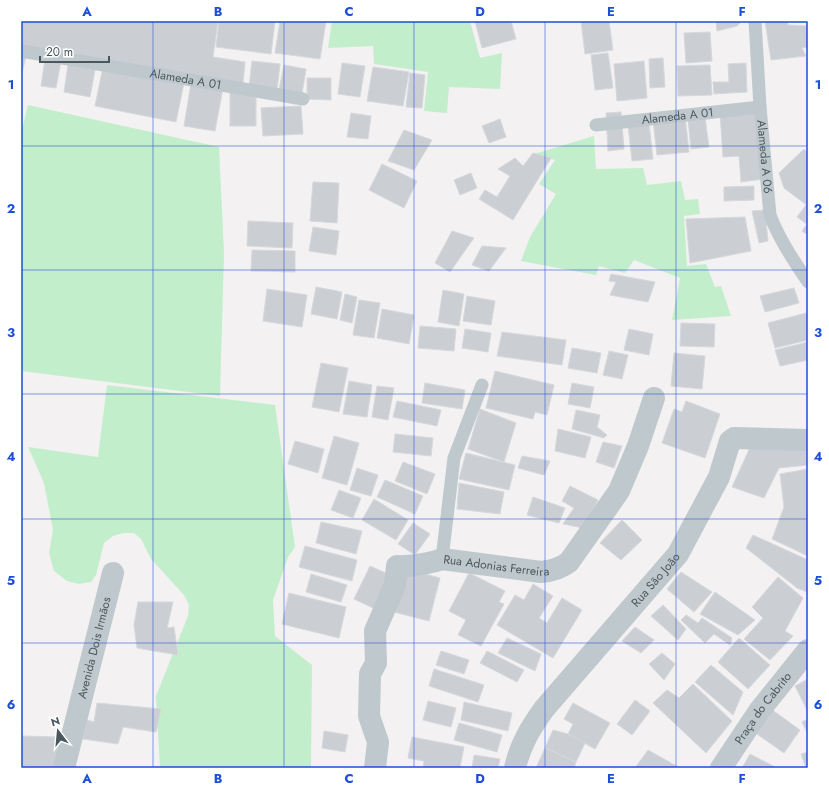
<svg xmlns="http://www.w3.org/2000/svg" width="829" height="789" font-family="Jost,sans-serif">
<rect width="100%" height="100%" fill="#f3f1f2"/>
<g fill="#c3eecc">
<path d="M332,21H470L480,58L502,53L500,89L449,87L447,113L424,111L428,72L374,64L373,46L328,48Z"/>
<path d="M28,105L219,147L224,253L220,396L21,371V133Z"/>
<path d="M594,136L596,169L643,168L647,185L681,181L685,200L698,199L700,214L684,216L687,266L706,264L715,287L721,286L731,316L672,320L680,278L634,260L625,273L599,266L596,275L521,261L530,237L556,194L539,184L555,160L534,154Z"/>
<path d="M107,385L275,405L295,547L288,557L273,600L275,636L312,665L311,768H160L156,696L188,616L189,605L184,595L151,559L141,539L134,533H123L113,536L104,543L96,575L91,582L79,584L67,581L54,571L49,553L53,530L44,483L28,447L98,457Z"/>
</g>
<g fill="#cbcfd3" stroke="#d5d8dc">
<path d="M21,21H218L213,57L245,62L243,83L21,46Z"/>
<path d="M219,21H275L271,54L216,47Z"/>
<path d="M280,21H326L320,59L275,53Z"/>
<path d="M475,21H511L516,39L482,48Z"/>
<path d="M581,21H609L613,50L585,54Z"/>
<path d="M716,21H742L737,26L717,31Z"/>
<path d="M765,21H787L788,25L807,26L808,47L802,48L806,56L771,60Z"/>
<path d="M710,32L712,61L686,63L684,33Z"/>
<path d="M608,53L613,88L595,90L591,55Z"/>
<path d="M21,55L26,56L21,77Z"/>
<path d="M663,58L665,87L650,88L649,59Z"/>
<path d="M45,59L61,61L56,88L41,86Z"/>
<path d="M252,61L280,64L277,90L249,87Z"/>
<path d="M644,61L647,98L617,101L614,64Z"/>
<path d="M342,63L365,66L360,97L338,94Z"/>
<path d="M746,63L747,92L714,94L713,82H729L728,64Z"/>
<path d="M68,65L95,70L90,97L64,92Z"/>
<path d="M284,65L306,69L302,94L279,90Z"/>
<path d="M710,65L712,95L678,96L677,66Z"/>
<path d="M103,67L184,83L176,122L95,106Z"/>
<path d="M373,67L409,72L403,106L367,101Z"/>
<path d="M410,73L425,75L422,108L406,107Z"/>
<path d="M307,78H331V100L307,99Z"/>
<path d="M191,83L223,88L215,131L184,126Z"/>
<rect x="230" y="92" width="26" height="34"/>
<path d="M301,106L303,134L263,136L261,108Z"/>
<path d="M758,110L764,179L741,182L739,156L723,157L720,113Z"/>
<path d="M621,112L624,149L608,151L606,113Z"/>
<path d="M351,113L371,116L368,139L347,137Z"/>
<path d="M685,116L689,152L657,155L653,120Z"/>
<path d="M705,117L709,147L691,149L688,119Z"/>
<path d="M500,119L506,137L489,143L482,126Z"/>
<path d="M649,123L653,159L632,161L628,125Z"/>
<path d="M404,130L432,140L414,170L388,161Z"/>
<path d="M804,149L808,153V206L784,188L779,173Z"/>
<path d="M533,153L551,158L513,220L479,199L485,190L497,197L510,176L498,169L515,158L523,166Z"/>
<path d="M382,164L417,181L404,208L369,190Z"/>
<path d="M471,173L477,188L460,195L454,180Z"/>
<path d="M313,182L339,183L337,223L310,221Z"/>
<path d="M754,186V200L724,201V187Z"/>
<path d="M806,205L808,207V235L802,231L807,224L797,217Z"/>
<path d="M765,210L768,241L759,243L752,211Z"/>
<path d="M745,217L751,251L690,263L686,219Z"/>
<path d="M248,221L293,223L292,248L247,246Z"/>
<path d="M313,227L339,231L336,255L309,251Z"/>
<path d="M452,231L474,238L450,272L435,263Z"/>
<path d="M482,246L506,248L489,271L472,265Z"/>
<path d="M252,250L295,251V272L251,271Z"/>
<path d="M611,274L655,282L648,302L610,295L616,282L609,281Z"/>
<path d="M316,287L342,292L337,319L311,314Z"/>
<path d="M794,288L799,303L765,312L760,296Z"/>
<path d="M267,289L307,295L302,327L263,321Z"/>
<path d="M443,290L464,294L459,326L438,322Z"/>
<path d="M345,294L357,297L352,323L340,320Z"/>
<path d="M467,296L495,301L491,325L463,321Z"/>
<path d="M359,300L380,303L374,338L353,335Z"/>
<path d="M382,309L414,315L409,344L377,338Z"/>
<path d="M806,313L808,320V340L775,348L768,323Z"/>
<path d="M681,323L715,324L714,347L680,346Z"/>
<path d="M420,326L456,329L454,351L418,348Z"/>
<path d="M465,329L491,333L488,352L462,348Z"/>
<path d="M629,329L653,334L649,355L624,350Z"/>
<path d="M502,332L566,340L562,365L497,356Z"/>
<path d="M808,342V360L780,366L775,350Z"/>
<path d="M572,348L601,353L597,373L568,368Z"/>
<path d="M609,351L628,355L622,379L603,375Z"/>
<path d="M674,353L705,356L702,389L671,386Z"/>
<path d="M321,363L348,368L339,412L312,407Z"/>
<path d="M495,371L554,385L547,415L535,412L533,419L486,408Z"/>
<path d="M349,381L372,385L367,417L343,414Z"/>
<path d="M425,383L465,390L462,409L422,403Z"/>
<path d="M572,383L594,387L590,408L568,404Z"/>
<path d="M377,386L394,388L388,420L372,417Z"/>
<path d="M397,401L441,410L437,426L393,417Z"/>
<path d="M686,401L720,414L705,458L662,443L674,409L682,412Z"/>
<path d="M480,409L516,423L504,462L468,449Z"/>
<path d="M576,410L600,415L597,427L607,435L604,438L572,429Z"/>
<path d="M558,429L591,437L585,458L555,451Z"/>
<path d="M395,434L433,438L431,456L393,452Z"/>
<path d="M334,436L359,443L347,485L322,478Z"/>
<path d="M295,441L324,449L318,473L288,464Z"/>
<path d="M603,442L622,446L614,468L596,462Z"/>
<path d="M752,443H808V465L779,468L764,498L732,487Z"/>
<path d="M466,453L515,465L509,490L459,479Z"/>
<path d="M522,456L550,461L544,475L518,468Z"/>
<path d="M403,462L435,474L427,494L395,481Z"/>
<path d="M357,468L378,475L371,496L350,490Z"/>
<path d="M808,469V556L772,539L784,507L780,474Z"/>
<path d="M385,480L423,496L415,514L377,497Z"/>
<path d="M459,483L504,492L500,514L457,509Z"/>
<path d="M570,486L598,500L583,528L563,524L574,508L562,501Z"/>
<path d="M339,490L361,498L353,518L331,510Z"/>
<path d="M533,497L565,508L559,523L527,515Z"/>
<path d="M374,499L408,520L396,540L362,520Z"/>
<path d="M622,520L642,540L621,560L600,543Z"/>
<path d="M321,522L362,531L356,554L316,543Z"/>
<path d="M413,523L430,534L415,555L398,544Z"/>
<path d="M753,535L808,560V586L807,592L797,588L746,548Z"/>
<path d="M305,546L357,560L352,581L299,567Z"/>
<path d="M370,566L390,575L373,608L354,599Z"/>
<path d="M402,568L440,578L429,621L390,611Z"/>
<path d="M681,572L712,592L694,612L667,589Z"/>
<path d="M469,573L505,591L499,602L504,604L481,646L458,635L466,620L449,611Z"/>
<path d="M311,574L347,585L341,602L306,592Z"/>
<path d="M778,577L803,598L785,631L793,636L770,660L744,639L763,618L752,607Z"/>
<path d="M533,584L553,596L539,618L547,623L562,598L582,610L553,658L497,625L515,595L524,600Z"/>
<path d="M715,592L755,620L738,635L700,614Z"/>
<path d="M289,593L346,607L339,638L282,624Z"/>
<path d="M138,602H173L167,628L174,627L178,655L137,648L134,625Z"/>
<path d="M663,605L686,629L678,640L651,616Z"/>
<path d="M686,615L698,623L702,618L732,638L730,645L714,634L705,643L681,620Z"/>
<path d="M635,627L654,640L641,653L622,641Z"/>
<path d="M507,638L541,654L535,671L498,653Z"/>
<path d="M739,638L770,665L748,689L718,662Z"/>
<path d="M441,651L469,660L464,674L436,665Z"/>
<path d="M487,651L524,670L517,682L480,663Z"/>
<path d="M662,653L675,664L664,680L649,664Z"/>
<path d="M711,665L743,692L733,715L695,682Z"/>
<path d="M434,669L484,685L478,702L429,686Z"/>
<path d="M808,679V712L795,686Z"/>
<path d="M693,684L732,721L706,753L653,703L667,690L679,698Z"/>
<path d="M635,700L650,711L632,735L617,724Z"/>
<path d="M428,701L456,708L451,727L423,720Z"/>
<path d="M464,702L512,713L508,731L461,720Z"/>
<path d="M97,703L161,709L156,732L123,727L118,744L83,739L87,720L94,722Z"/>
<path d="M573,703L610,723L595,749L568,734L573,724L564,719Z"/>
<path d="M771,709L800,730L784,753L754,732Z"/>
<path d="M808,719V734L802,722Z"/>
<path d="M459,723L502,735L497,752L454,740Z"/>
<path d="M553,730L568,734L585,743L576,762L545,748Z"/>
<path d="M324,731L348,735L345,752L322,748Z"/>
<path d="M21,736L59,737L57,768L27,767V768H21Z"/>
<path d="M412,737L464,747L460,768H423L424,761L408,758Z"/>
<path d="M545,748L576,762L574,768H536Z"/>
<path d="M648,750L680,768H635Z"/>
<path d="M808,752V768H806L801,754Z"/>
<path d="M750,754L777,768H742Z"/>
<path d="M474,755L500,759L498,768H472Z"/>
</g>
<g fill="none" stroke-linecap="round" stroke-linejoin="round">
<g stroke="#bec8cd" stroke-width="13">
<path id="s1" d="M755,21L760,107L770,215C779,239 794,261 808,282"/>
<path id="s2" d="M21,51L303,99"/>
<path id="s3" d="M596,125L760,107"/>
<path d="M442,559L454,458L482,385"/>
</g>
<g stroke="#bec8cd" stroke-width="22">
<path id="s4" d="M64,768L113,573"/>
<path id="s5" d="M375,768L378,742L369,716L370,674L376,663L375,631L395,585L397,566C407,567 433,563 442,559L541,572C552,571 560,569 569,562L619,491L638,446L654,398"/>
<path id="s6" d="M515,768C520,745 531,727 544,709L678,554L719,477L730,441L734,438L808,440"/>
<path id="s7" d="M721,768L759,711L808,650"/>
</g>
</g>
<path fill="none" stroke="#1d4ed8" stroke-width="1" stroke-opacity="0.55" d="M153,21V768M284,21V768M414,21V768M545,21V768M676,21V768M21,146H808M21,270H808M21,394H808M21,519H808M21,643H808"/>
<g text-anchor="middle" stroke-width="3.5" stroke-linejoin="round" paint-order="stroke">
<g font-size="12" fill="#4a585e" stroke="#fff">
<text dy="4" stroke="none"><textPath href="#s2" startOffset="167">Alameda A 01</textPath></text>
<text dy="4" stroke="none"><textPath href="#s3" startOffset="82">Alameda A 01</textPath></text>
<text dy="4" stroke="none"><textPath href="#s1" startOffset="136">Alameda A 06</textPath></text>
<text dy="4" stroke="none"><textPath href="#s5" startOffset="310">Rua Adonias Ferreira</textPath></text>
<text dy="4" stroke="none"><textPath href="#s6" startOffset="237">Rua São João</textPath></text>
<text dy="4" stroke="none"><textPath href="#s4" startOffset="124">Avenida Dois Irmãos</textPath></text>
<text dy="4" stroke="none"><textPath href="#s7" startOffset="73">Praça do Cabrito</textPath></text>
</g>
</g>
<rect width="829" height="789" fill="none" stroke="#ffffff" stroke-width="44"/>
<g transform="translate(58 731) rotate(344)" stroke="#ffffff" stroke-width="3" paint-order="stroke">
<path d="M0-3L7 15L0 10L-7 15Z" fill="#4a585e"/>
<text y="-6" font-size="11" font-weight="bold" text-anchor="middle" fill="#4a585e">N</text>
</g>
<path d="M40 56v6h69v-6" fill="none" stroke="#4a585e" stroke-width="2"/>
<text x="46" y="56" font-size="12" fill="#4a585e" stroke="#ffffff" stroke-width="3" paint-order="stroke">20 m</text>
<rect x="22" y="22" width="785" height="745" fill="none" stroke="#1d4ed8" stroke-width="1.5"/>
<g font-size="13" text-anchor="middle" font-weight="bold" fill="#1d4ed8">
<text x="87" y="16">A</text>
<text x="218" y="16">B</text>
<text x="349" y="16">C</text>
<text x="480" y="16">D</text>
<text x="611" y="16">E</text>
<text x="742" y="16">F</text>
<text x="11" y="89">1</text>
<text x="818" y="89">1</text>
<text x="11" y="213">2</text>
<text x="818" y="213">2</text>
<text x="11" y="337">3</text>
<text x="818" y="337">3</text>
<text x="11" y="461">4</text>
<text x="818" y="461">4</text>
<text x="11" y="585">5</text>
<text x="818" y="585">5</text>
<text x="11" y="709">6</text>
<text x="818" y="709">6</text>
<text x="87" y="783">A</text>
<text x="218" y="783">B</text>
<text x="349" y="783">C</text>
<text x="480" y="783">D</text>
<text x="611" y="783">E</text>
<text x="742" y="783">F</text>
</g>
</svg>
